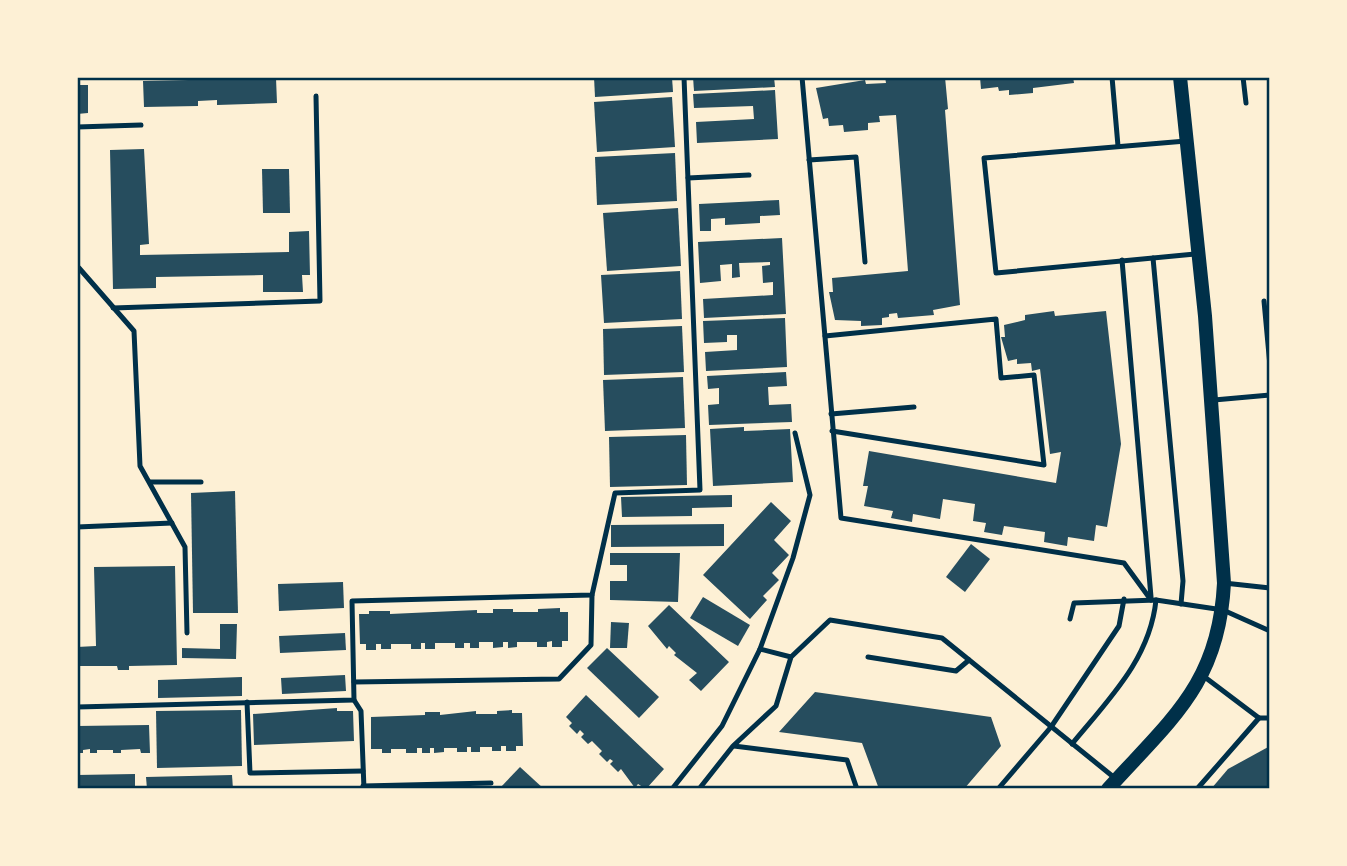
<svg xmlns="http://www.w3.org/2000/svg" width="1347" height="866" font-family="'Exo 2',sans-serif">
<rect width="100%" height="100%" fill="#fdf0d5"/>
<g fill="#264d5e">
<path d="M594,77H672L673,92L595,97Z"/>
<path d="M693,77H774L775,87L694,91Z"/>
<path d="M885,77H945L948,109L945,110L960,305L933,310L934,315L898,318L897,313L889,314V317L882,318V325L861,326V321L835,320L829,292H833L832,278L908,271L896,115L879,116L880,122L868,123V130L844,132L843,125L829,126L828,118L823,119L816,88L865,80L866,84L886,83Z"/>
<path d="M980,77H1073L1074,83L1033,88V93L1009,95V90L999,91L998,87L981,89Z"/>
<path d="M276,78L277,103L217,105V100L198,101V106L144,107L143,81Z"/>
<path d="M77,85H88V113L77,114Z"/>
<path d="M775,90L778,139L697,143L696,122L754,119L753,106L694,108L693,94Z"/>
<path d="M672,97L675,147L597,152L594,102Z"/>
<path d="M144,149L149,244L140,245V255L289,252V232L309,231L310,275H302L303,292H263V275L156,277V288L113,289L110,150Z"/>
<path d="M675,153L677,201L597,205L595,157Z"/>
<path d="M262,169H289L290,213H263Z"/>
<path d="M779,200L780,215L760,216V223L725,225V218L711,219V231H700L699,204Z"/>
<path d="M678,208L681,266L607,271L603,213Z"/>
<path d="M782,238L786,314L704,318L703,299L773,295V282L763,283L762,266L770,265V262L739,263L740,277L732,278V264L720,265L721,281L700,283L698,242Z"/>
<path d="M680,271L682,319L604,323L601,275Z"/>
<path d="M1054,311L1055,316L1106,311L1121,444L1107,527L1096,525L1094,541L1068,537L1067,546L1044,542L1045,532L1004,526L1002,535L984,532L986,523L973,521L975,504L943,499L940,519L913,514L912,522L891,518L893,511L864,506L868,486H863L869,451L1056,483L1061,452L1050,454L1040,369L1032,371L1031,363L1017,364V359L1008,361L1001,337H1005L1004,325L1025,320V315Z"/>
<path d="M785,318L787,367L706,371L705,352L737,350V335H727V342L704,343L703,321Z"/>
<path d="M682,326L684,372L604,375L603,329Z"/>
<path d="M786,372L787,386L768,387L769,405L791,404L792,422L709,425L708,405L719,404V388L708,389L707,376Z"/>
<path d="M683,377L685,428L605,431L603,380Z"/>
<path d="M744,427V431L790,429L793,482L713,486L710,429Z"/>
<path d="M686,435L687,485L610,487L609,437Z"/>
<path d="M235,491L238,613H193L191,493Z"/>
<path d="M732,495V507L692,508V516L622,517L621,497Z"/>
<path d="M771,502L791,521L774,540L789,555L772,573L779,580L763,596L767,600L750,619L703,575Z"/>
<path d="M724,524V546L611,547V525Z"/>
<path d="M971,544L990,559L965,592L946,577Z"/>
<path d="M610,553H680L678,602L610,600V581H627V565H610Z"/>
<path d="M175,566L177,665L129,666V670H118L117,666H77V647L96,646L94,567Z"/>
<path d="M343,582L344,608L279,611L278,584Z"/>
<path d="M703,597L750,625L738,646L690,618Z"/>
<path d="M669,605L729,662L701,691L689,680L697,673L674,655L676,653L669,646L667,649L648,626Z"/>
<path d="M560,608V612H568V641H562V647H552V641L547,642V647H537V642H517V647L508,648V642H503V647L493,648V642H479V648H470V643H464V648H455V643H435V649H425V643H421V649H411V644H391V649H381V644H376V650H366V644H360L359,614H369V611H390V614L477,610V613H493V609H513V612H538V609Z"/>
<path d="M611,622L629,623L627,648H610Z"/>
<path d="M220,624H237L236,659L182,658V648L220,649Z"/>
<path d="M345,633L346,650L280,653L279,636Z"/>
<path d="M607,648L659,697L639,718L587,668Z"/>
<path d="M345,675L346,691L282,694L281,678Z"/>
<path d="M242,677V696L158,698V680Z"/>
<path d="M815,692L991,717L1001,746L964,789H879L862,743L779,732Z"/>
<path d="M586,695L664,769L646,789L638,784L635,788L621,769L618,772L610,764L613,761L610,759L607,762L599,754L602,751L592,741L588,744L581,737L584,734L580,730L577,734L569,726L572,723L566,717Z"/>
<path d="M337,708V711H353L354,741L254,745L253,714Z"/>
<path d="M241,710L242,766L157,768L156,711Z"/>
<path d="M512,710V713H522L523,746H516V751H506V746H501V751H492V747H480V752H471V747H467V752H457V748H444V752L434,753V748H430V753H422V748H417V753H406V749H391V753H382V749H371V717L425,715V712H440V715L476,711V714H497V711Z"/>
<path d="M149,725L150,753H141L140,749L121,750V753H113V750H97V753H90V749L83,750V753H77V726Z"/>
<path d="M1270,746V789H1211L1228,769Z"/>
<path d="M520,767L544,789H499Z"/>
<path d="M135,774V789H77V775Z"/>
<path d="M232,775L233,789H147L146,777Z"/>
</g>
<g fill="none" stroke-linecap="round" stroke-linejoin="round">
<g stroke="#003049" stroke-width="5">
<path d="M802,77L841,518L1124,563L1151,600"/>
<path d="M1112,77L1118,146"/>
<path d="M1243,77L1246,103"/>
<path d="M77,127L141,125"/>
<path d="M1186,141L984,158L996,273L1195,254"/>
<path d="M809,160L856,157L865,262"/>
<path d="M77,177V197"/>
<path d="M688,178L749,175"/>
<path d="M1153,258L1183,581L1181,604"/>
<path d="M1122,260L1151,597"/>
<path d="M79,268L134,331L140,466L185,547L187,633"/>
<path d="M77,270V197"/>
<path d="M1264,301L1270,366"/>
<path d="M113,308L320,301L316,96"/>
<path d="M825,336L996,319L1001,378L1034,375L1044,465L832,431"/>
<path d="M1214,400L1270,395"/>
<path d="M831,414L914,407"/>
<path d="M150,482H201"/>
<path d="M77,527L172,523"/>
<path d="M1224,583L1270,588"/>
<path d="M1070,619L1074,603L1156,600L1223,610L1270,631"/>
<path d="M77,622V629"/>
<path d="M760,649L793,558L810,495L795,433"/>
<path d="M868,657L956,671L969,660"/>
<path d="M1202,675L1259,718H1270"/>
<path d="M354,682L559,679L591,645L592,595"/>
<path d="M354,700L361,711L364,789"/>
<path d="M247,702L250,773L363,771"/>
<path d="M77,707L354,700L352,601L592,595L615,493L700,490L684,77"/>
<path d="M1072,744C1109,699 1150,659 1156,600"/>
<path d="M734,746L847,760L857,789"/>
<path d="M363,786L491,783"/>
<path d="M672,789L722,726L760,649L791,657"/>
<path d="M699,789L733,746L776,706L791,657L830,620L942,638L1116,779"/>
<path d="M998,789L1051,727L1119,626L1124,599"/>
<path d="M1197,789L1259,718"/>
</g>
<path stroke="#003049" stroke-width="14" d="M1108,789C1171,719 1219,684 1224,583L1205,316L1180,77"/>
</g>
<rect width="1347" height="866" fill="none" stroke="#fdf0d5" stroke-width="158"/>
<rect x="79" y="79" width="1189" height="708" fill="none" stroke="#003049" stroke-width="2.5"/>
</svg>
